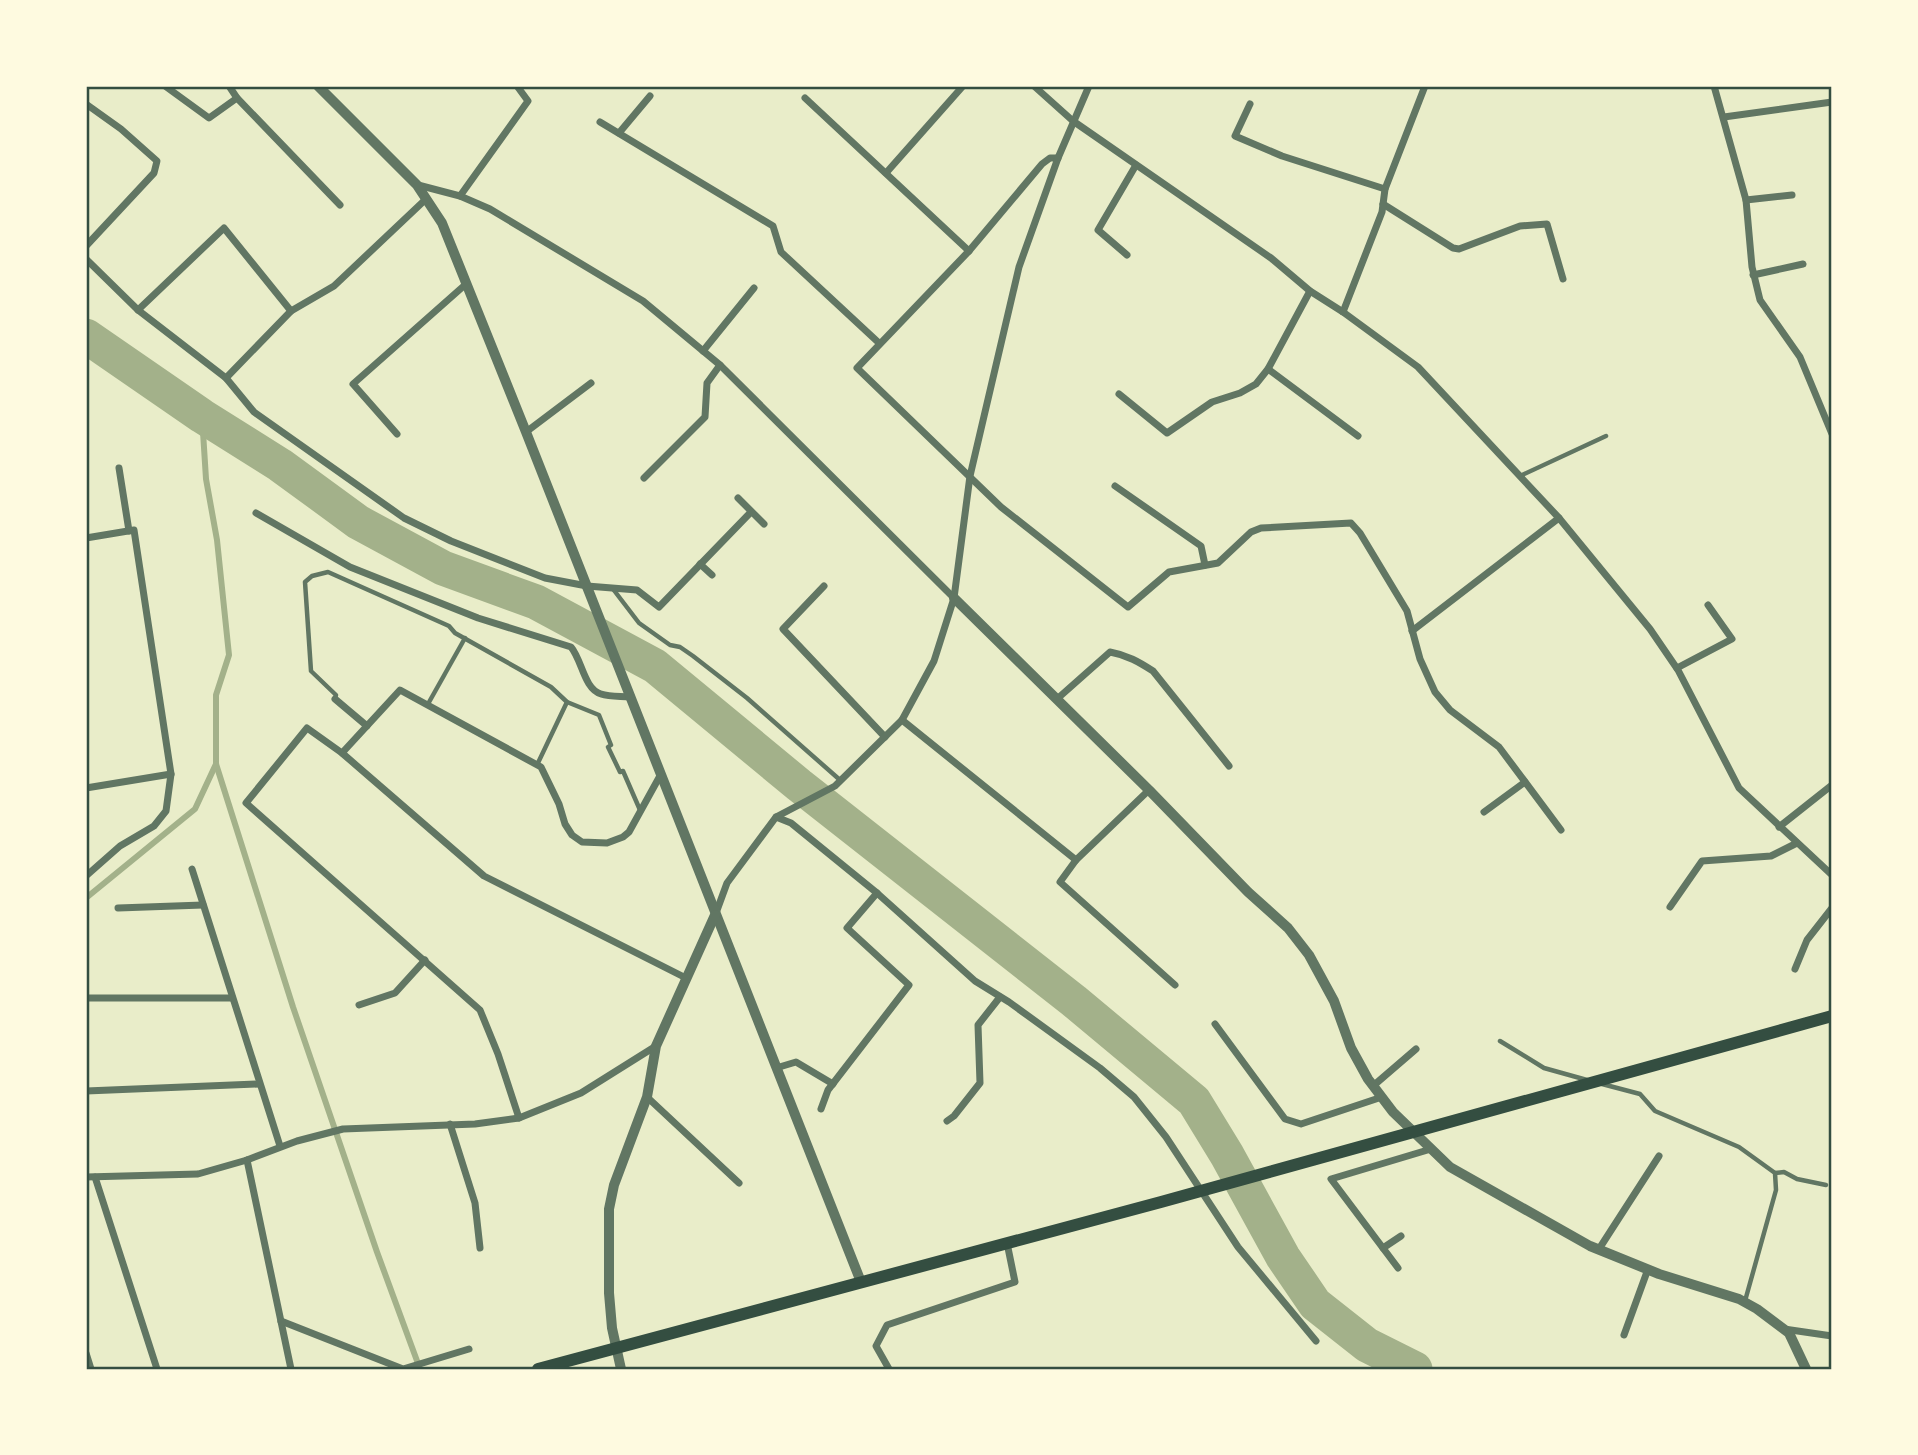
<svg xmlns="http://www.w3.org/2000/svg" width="1918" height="1455" font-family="'PT Serif',serif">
<rect width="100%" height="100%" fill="#e9edc9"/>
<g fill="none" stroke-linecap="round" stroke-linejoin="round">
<g stroke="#a3b18a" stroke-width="6">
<path d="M202,416L206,479L217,540L229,655L216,695V764L293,1007L377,1252L420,1369"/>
<path d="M86,898L195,809L216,764"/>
</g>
<path stroke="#a3b18a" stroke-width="35" d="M86,336L202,416L280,465L358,522L443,568L536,602L655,666L799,785L1074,1001L1194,1101L1227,1155L1283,1257L1315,1304L1367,1345L1415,1369"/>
<g stroke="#617663" stroke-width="4.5">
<path d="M1520,476L1606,436"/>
<path d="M613,589L639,623L670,645L680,647L693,656L747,698L840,780"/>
<path d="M335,699L336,695L311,671L305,582L312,576L328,572L449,626L455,633L551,687L567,702L599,715L611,745L608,747L620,772L623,771L640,810"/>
<path d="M428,704L465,638"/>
<path d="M537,765L567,702"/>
<path d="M1500,1041L1544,1068L1587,1080"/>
<path d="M1602,1084L1640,1094L1655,1111L1739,1147L1775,1173L1776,1190L1745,1301"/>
<path d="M1775,1173L1784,1172L1797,1179L1826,1185"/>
</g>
<g stroke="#617663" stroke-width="7">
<path d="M165,86L209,118L237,98"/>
<path d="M229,86L237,98L340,205"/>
<path d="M1034,86L1073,121L1271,258L1310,291L1343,312L1418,367L1559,518L1650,629L1678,670L1739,788L1832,875"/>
<path d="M1714,86L1746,200L1752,267L1760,300L1800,357L1832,434"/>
<path d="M805,98L969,251"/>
<path d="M86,104L121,129L157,161L154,173L86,246"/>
<path d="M1250,104L1235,136L1282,156L1385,189"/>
<path d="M1724,117L1832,102"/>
<path d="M600,122L773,226L781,252L879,343"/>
<path d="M619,133L650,96"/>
<path d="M1058,158H1050L1042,164L969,251L857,368L1001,507L1128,607L1169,572L1218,563L1251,532L1261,528L1351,523L1360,533L1407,611L1420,659L1435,692L1450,710L1499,747L1561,830"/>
<path d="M886,173L963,86"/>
<path d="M418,185L460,196L490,209L643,301L720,365L954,598"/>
<path d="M460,196L528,101L517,86"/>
<path d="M1746,200L1792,195"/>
<path d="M1383,204L1453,248L1459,249L1520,226L1547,224L1563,279"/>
<path d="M1127,255L1098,230L1136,165"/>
<path d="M86,259L138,310L226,378L254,412L404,518L451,541L545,578L587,586L637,590L659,607L751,512"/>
<path d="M1753,275L1803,264"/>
<path d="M138,310L224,228L291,311"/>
<path d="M1343,312L1382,212L1385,189L1425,86"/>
<path d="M703,351L754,288"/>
<path d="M1268,369L1358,436"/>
<path d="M226,378L291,311L334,286L426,199"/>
<path d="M1119,394L1167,433L1212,402L1240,393L1256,384L1268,369L1310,291"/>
<path d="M526,432L591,383"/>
<path d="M397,434L353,384L466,284"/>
<path d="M119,468L129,531"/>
<path d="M644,478L705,417L707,383L720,365"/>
<path d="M1115,486L1201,546L1205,565"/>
<path d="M738,498L764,524"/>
<path d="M256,513L350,567L478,618L571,647C582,660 584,689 601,694C610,697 621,696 630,697"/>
<path d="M86,538L134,530L171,774L166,811L154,826L120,846L86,876"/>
<path d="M700,564L712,575"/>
<path d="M824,586L783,629L885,737"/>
<path d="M1412,631L1559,518"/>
<path d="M1677,668L1732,639L1708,605"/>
<path d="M335,699L367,726"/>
<path d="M1057,699L1110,652C1127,655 1139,662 1153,671L1229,766"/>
<path d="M902,720L1076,860"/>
<path d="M342,753L400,690L541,767L559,804L565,824L572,835L582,842L607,843L623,837L629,832L661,774"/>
<path d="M86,788L171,774"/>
<path d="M1149,790L1076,860L1060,882L1175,985"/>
<path d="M1484,812L1525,782"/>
<path d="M776,817L791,823L877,893L975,981L1009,1002L1100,1068L1134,1097L1166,1137L1238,1247L1316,1341"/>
<path d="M1779,827L1832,785"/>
<path d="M192,869L280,1146"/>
<path d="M1670,907L1702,861L1771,856L1797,843"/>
<path d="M118,908L203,905"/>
<path d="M716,913L727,883L776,817L835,786L902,720L934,661L954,598L970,476L1019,267L1058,158L1089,86"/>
<path d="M1795,969L1807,940L1832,908"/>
<path d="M86,998H232"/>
<path d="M359,1005L395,993L425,960"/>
<path d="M1215,1024L1285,1119L1301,1124L1382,1097"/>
<path d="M776,1068L796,1062L833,1084"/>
<path d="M1373,1086L1416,1049"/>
<path d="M86,1091L259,1084"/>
<path d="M647,1097L739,1183"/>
<path d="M821,1109L828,1090L909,985L847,928L877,893"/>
<path d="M519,1118L498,1054L480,1010L246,803L307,728L342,753L484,876L686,978"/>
<path d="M947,1121L954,1116L980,1083L978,1025L1000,997"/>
<path d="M450,1124L475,1203L480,1248"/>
<path d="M247,1160L291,1369"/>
<path d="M86,1177L198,1174L247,1160L297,1141L343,1129L475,1124L519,1118L581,1093L656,1046"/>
<path d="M95,1177L157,1369"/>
<path d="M1383,1248L1401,1236"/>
<path d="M1599,1249L1659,1156"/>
<path d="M1398,1268L1331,1179L1431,1149"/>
<path d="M281,1321L403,1369L469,1349"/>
<path d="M1784,1329L1832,1336"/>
<path d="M1624,1335L1648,1269"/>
<path d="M86,1353L91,1369"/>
<path d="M889,1369L876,1346L887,1325L1015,1282L1007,1243"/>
</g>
<g stroke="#617663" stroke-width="10">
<path d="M318,86L417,185L442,223L526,432L861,1282"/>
<path d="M954,598L1149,790L1248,892L1288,928L1309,955L1334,1001L1351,1048L1368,1079L1393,1112L1450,1167L1590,1246L1659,1274L1739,1299L1757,1309L1789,1333L1806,1369"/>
<path d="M621,1369L612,1328L609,1293V1209L614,1185L647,1097L656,1046L715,915"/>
</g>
<path stroke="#344e41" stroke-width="12" d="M538,1369L1161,1202L1832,1016"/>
</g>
<rect width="1918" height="1455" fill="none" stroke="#fefae0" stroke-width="175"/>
<rect x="88" y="88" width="1742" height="1280" fill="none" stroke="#344e41" stroke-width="2.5"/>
</svg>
